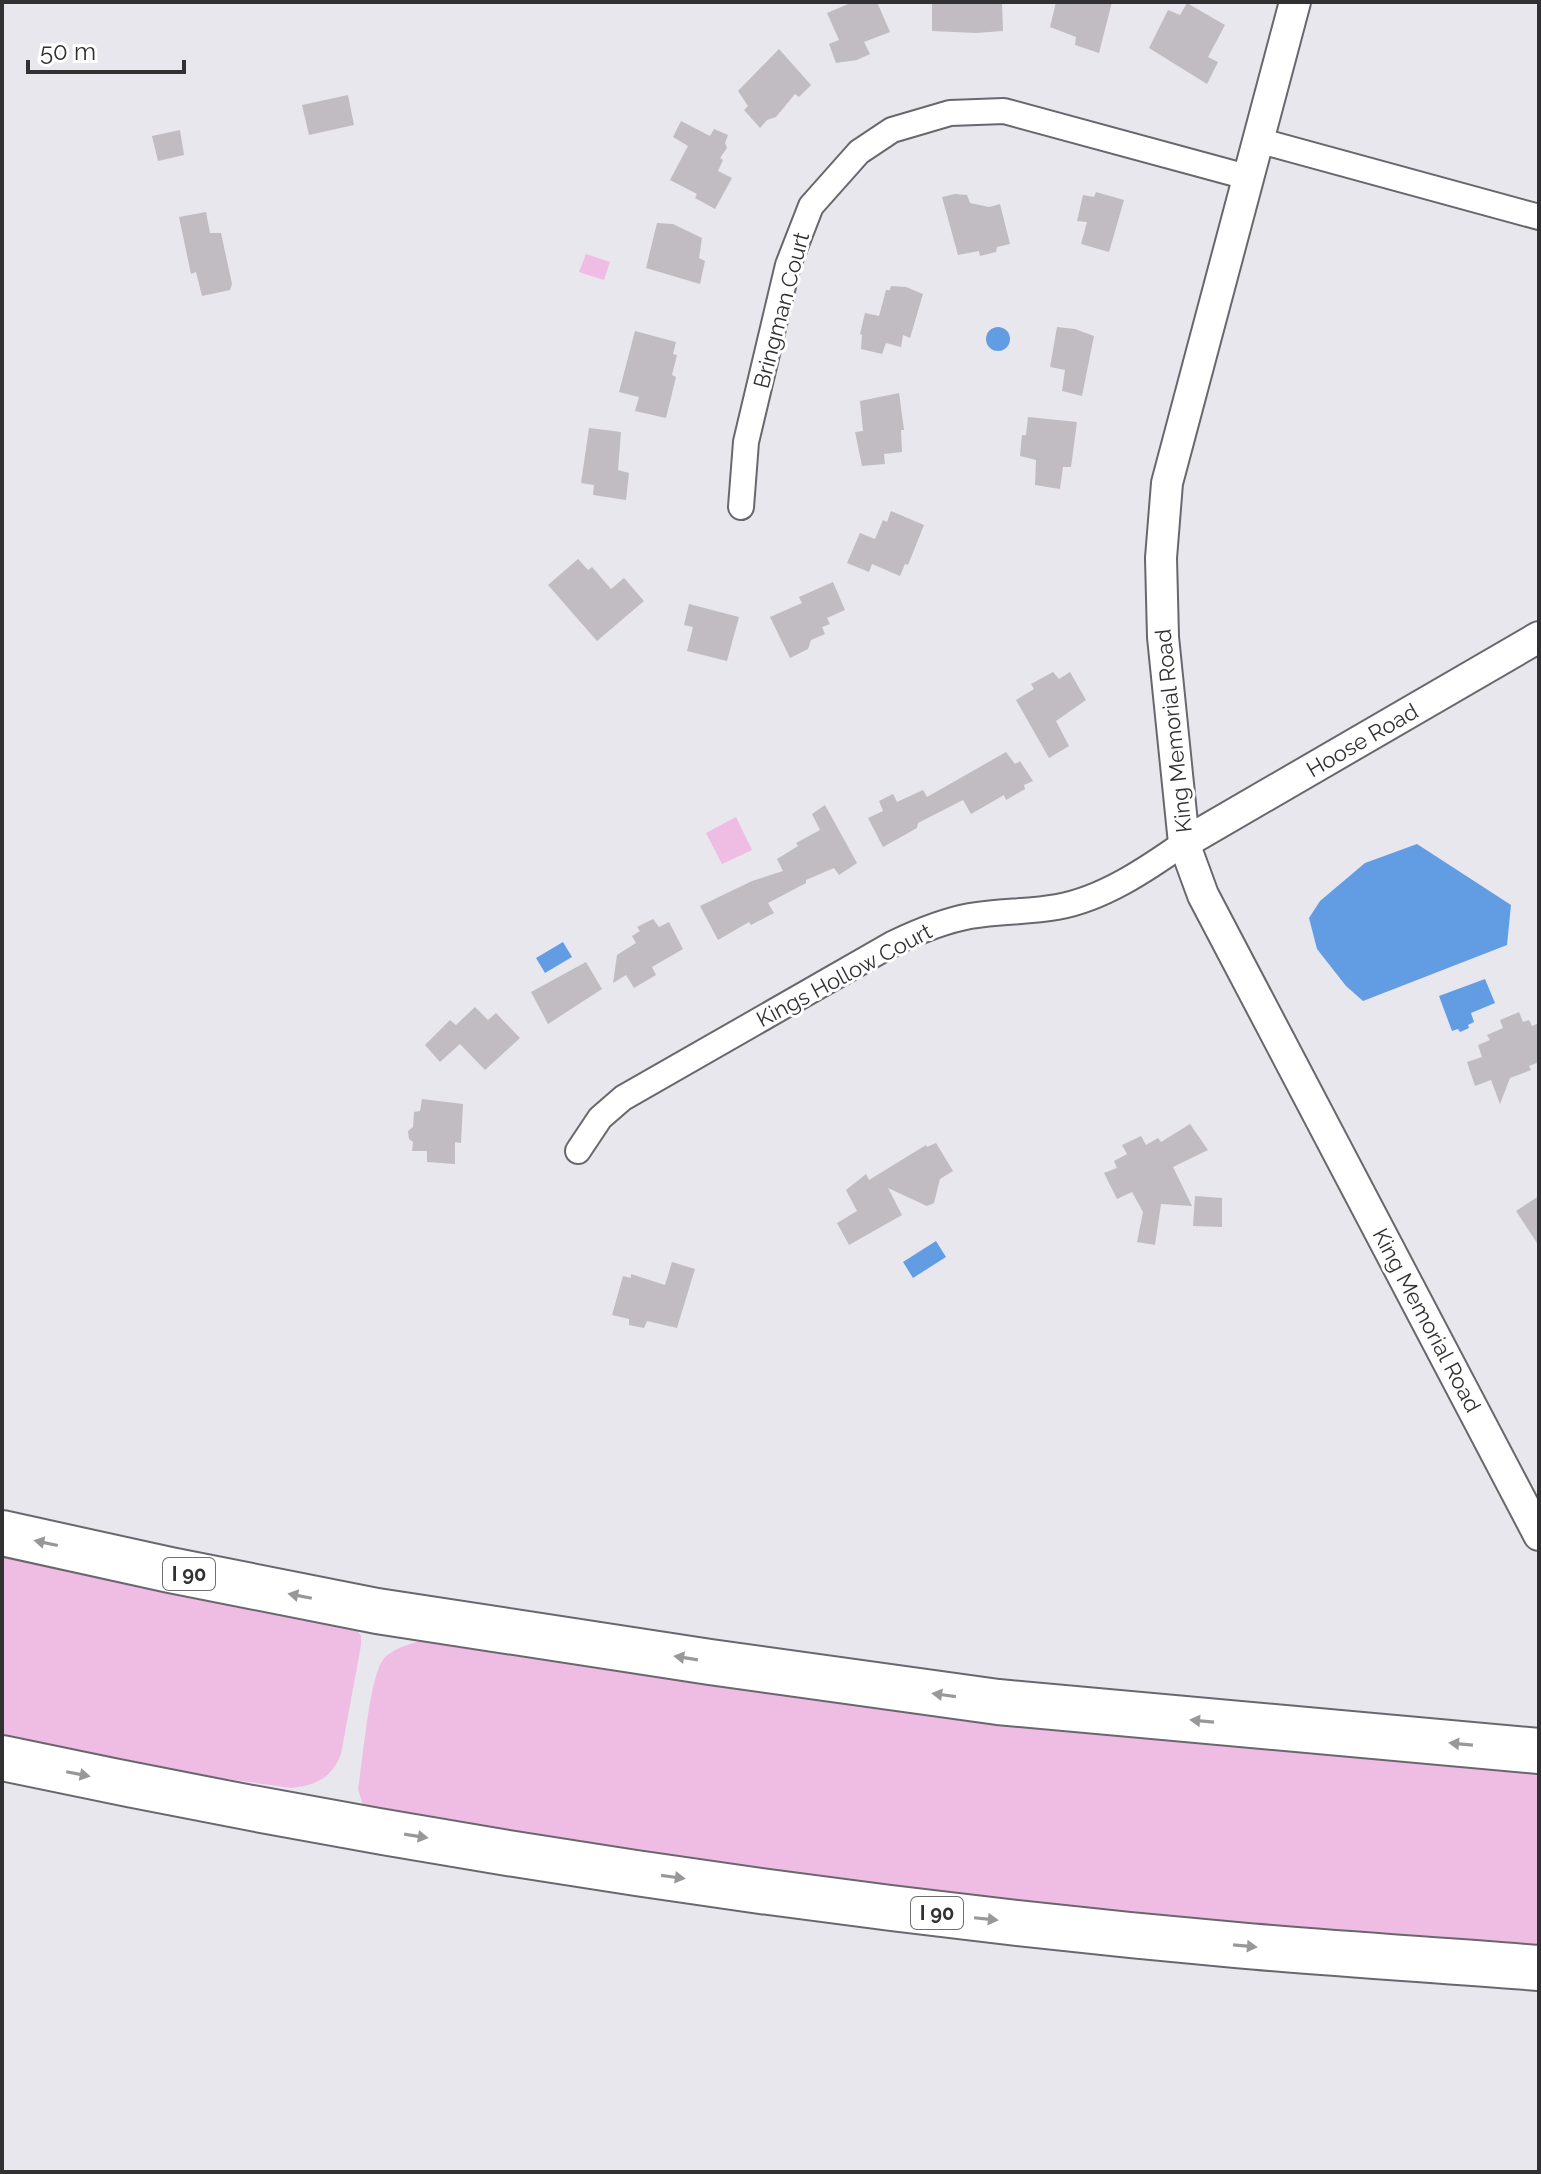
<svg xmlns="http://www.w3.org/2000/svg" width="1541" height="2174" font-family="Raleway,sans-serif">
<rect width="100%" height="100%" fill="#e8e7ed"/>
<g fill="#efbce3">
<path d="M586,254L610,262L604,280L579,272Z"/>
<path d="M736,817L752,850L722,864L706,833Z"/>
<path d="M2,1550L355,1628L361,1636V1645L341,1754C331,1779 316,1785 291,1788L91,1760L2,1741Z"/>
<path d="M419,1641L1539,1768V1956L907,1892L371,1811L363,1805L358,1789C363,1760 369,1685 381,1663C388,1650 405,1646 419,1641Z"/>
</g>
<g fill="#629de4">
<circle cx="998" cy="339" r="12"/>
<path d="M1417,844L1511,905L1507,945L1363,1001L1346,986L1317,949L1309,918L1320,901L1365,863Z"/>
<path d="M563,942L572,957L545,973L536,958Z"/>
<path d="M1485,979L1495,1003L1471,1013L1474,1022L1468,1025L1469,1028L1460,1032L1458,1029L1452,1031L1439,996Z"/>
<path d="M936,1241L946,1257L913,1278L903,1262Z"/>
</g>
<g fill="#c0bcc2">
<path d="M853,2H877L890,32L864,42L870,54L857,60L836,63L829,44L839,40L827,13Z"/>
<path d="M932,2H1002L1003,31L976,33L932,31Z"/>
<path d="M1056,2H1112L1099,53L1075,45L1076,37L1050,27Z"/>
<path d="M1187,3L1225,25L1208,57L1218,62L1207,84L1149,48L1168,10L1180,15Z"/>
<path d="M779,49L811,85L799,97L795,94L776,117L767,120L760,128L744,110L748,106L738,91Z"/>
<path d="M348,95L354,125L309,135L302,105Z"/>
<path d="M681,121L710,136L714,129L728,135L725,143L727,148L720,158L723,160L718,171L732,178L715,209L695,198L697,194L670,180L688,146L673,137Z"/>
<path d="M180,130L184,155L158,161L152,136Z"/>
<path d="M1096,192L1124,200L1109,252L1081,244L1087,222L1077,221L1083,195L1094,197Z"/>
<path d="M955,194L967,195L970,203L989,207L1000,204L1010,244L997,247L996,252L980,256L979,251L958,255L942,197Z"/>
<path d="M206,212L210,233H221L232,284L230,290L202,296L196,272L191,274L179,217Z"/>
<path d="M657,223L673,224L702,238L699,258L705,261L700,284L646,268Z"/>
<path d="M891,286L906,287L923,294L910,338L903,335L901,347L886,343L882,354L861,349L862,335L860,334L865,313L879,316L886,290H890Z"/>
<path d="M1057,327L1075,329L1094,336L1082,396L1062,391L1065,370L1050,367Z"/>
<path d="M635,331L676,342L673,354L677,355L672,375L676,377L666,418L635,411L639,397L619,392Z"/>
<path d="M899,393L904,430H901L902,452L884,454L885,464L862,466L855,432L863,431L860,401Z"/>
<path d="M1028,417L1077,422L1071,467H1063L1060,489L1035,485L1036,460L1020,456L1022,435H1026Z"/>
<path d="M589,428L621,432L618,470L629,473L626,500L593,495L594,485L581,483Z"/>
<path d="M891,511L924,525L908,565L905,564L900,576L872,564L869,572L847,563L860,533L875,539L883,520L887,522Z"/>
<path d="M578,559L588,570L592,567L611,589L624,578L644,601L597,641L548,585Z"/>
<path d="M833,582L845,610L827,618L830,624L822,627L825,634L811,640L808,649L790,658L770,617L802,603L799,597Z"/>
<path d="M689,604L739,617L727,661L687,651L693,627L684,625Z"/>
<path d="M1053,672L1059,679L1070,672L1086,700L1056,721L1069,746L1049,758L1016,700L1034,689L1031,684Z"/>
<path d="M1006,752L1015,764L1020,761L1033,781L1024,785L1025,789L1006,800L1004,795L971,814L963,800L918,823L917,828L883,847L868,818L883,811L879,801L893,794L897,802L923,790L927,797Z"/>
<path d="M825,805L857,863L839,875L834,868L806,880V883L768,903L774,913L751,925L749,922L718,940L700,906L752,881L783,871L777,859L798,846L796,843L820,830L812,814Z"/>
<path d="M653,919L659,927L669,922L683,949L652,967L656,975L634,988L626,975L613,983L617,955L636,943L632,936L640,931L637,927Z"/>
<path d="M586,962L602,989L548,1024L531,992Z"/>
<path d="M475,1007L488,1020L496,1013L520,1038L485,1070L460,1044L440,1062L425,1045L450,1020L456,1025Z"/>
<path d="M1519,1012L1523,1022L1529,1020L1532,1026L1539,1023V1062L1529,1066L1531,1070L1510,1078L1500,1104L1491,1080L1475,1086L1467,1062L1482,1057L1478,1045L1490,1040L1487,1035L1503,1028L1500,1020Z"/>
<path d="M422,1099L463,1104L461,1143L455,1142V1164L427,1162V1151H412L413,1142L409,1139L408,1131L413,1127L414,1112L420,1111Z"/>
<path d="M1190,1124L1208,1150L1173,1167L1192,1206L1161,1204L1155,1245L1137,1242L1143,1212L1132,1192L1117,1199L1104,1173L1117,1168L1114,1161L1127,1154L1122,1145L1141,1136L1146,1145L1158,1138L1161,1142Z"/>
<path d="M936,1143L953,1171L940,1179L934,1203L927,1206L888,1188L902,1215L849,1245L837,1223L857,1211L846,1190L866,1174L869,1180L926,1145L927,1147Z"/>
<path d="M1195,1196L1222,1198V1227L1193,1226Z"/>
<path d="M1539,1196V1246L1516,1211Z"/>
<path d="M672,1262L695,1269L677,1328L647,1321L644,1328L629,1325V1319L612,1315L623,1276L631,1278V1274L665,1285Z"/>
</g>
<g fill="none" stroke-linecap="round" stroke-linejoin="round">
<defs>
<g id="minor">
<path d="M1257,140L1539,217"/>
<path d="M741,507L746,442L788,265L811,206L859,152L892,130L950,113L1004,111L1247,177"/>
<path d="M578,1151L600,1118L623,1098L894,943C919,931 943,921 970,916C999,911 1029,912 1057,907C1103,899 1147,869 1184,843"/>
</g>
<g id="tertiary">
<path d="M1295,2L1167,483L1161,558L1163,637L1184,843L1203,895L1539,1535"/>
<path d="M1184,843L1539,637"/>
</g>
<g id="motorway">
<path d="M2,1533L170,1570L377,1611L710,1662L998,1702L1539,1751"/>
<path d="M2,1758C406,1844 824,1908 1236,1945C1337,1954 1438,1960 1539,1968"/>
</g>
</defs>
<use href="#minor" stroke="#69676d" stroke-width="28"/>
<use href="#tertiary" stroke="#69676d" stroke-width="34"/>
<use href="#motorway" stroke="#69676d" stroke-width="48"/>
<use href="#minor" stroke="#fff" stroke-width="24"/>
<use href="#tertiary" stroke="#fff" stroke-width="30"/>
<use href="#motorway" stroke="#fff" stroke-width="44"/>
</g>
<defs><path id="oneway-solid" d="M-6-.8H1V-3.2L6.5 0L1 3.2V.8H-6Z" transform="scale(2)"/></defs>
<g fill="#989899">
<use href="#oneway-solid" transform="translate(46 1543) rotate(-168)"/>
<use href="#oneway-solid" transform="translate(300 1596) rotate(-169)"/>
<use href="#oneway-solid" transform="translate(686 1658) rotate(-171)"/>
<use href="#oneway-solid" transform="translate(944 1695) rotate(-172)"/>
<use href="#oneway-solid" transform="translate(1202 1721) rotate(-175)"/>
<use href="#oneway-solid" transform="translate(1461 1744) rotate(-175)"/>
<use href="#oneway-solid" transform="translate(78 1774) rotate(11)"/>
<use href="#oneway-solid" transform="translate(416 1836) rotate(9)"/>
<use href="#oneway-solid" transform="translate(673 1877) rotate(8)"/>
<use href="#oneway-solid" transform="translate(986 1919) rotate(6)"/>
<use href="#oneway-solid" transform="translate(1245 1946) rotate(5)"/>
</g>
<g text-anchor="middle" stroke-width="6" stroke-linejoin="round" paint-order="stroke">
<g fill="#fff" stroke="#6f6f70" stroke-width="2">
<rect x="163" y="1558" width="52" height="32" rx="6"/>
<rect x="911" y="1897" width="52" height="32" rx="6"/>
</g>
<g font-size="20" font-weight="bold" fill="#313133">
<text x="189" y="1581">I 90</text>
<text x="937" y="1920">I 90</text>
</g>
<g font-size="22" fill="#313133" stroke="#fff">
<text transform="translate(781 310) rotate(-75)" y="8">Bringman Court</text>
<text transform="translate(1173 731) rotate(-96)" y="8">King Memorial Road</text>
<text transform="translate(1362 740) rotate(-30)" y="8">Hoose Road</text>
<text transform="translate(844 975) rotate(-28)" y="8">Kings Hollow Court</text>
<text transform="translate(1427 1320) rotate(62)" y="8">King Memorial Road</text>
</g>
</g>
<rect width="1541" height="2174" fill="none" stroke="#313133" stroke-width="8"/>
<path d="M28 60v12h156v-12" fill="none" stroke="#313133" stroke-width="4"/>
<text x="40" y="60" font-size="24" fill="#313133" stroke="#ffffff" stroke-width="6" paint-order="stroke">50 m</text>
</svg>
